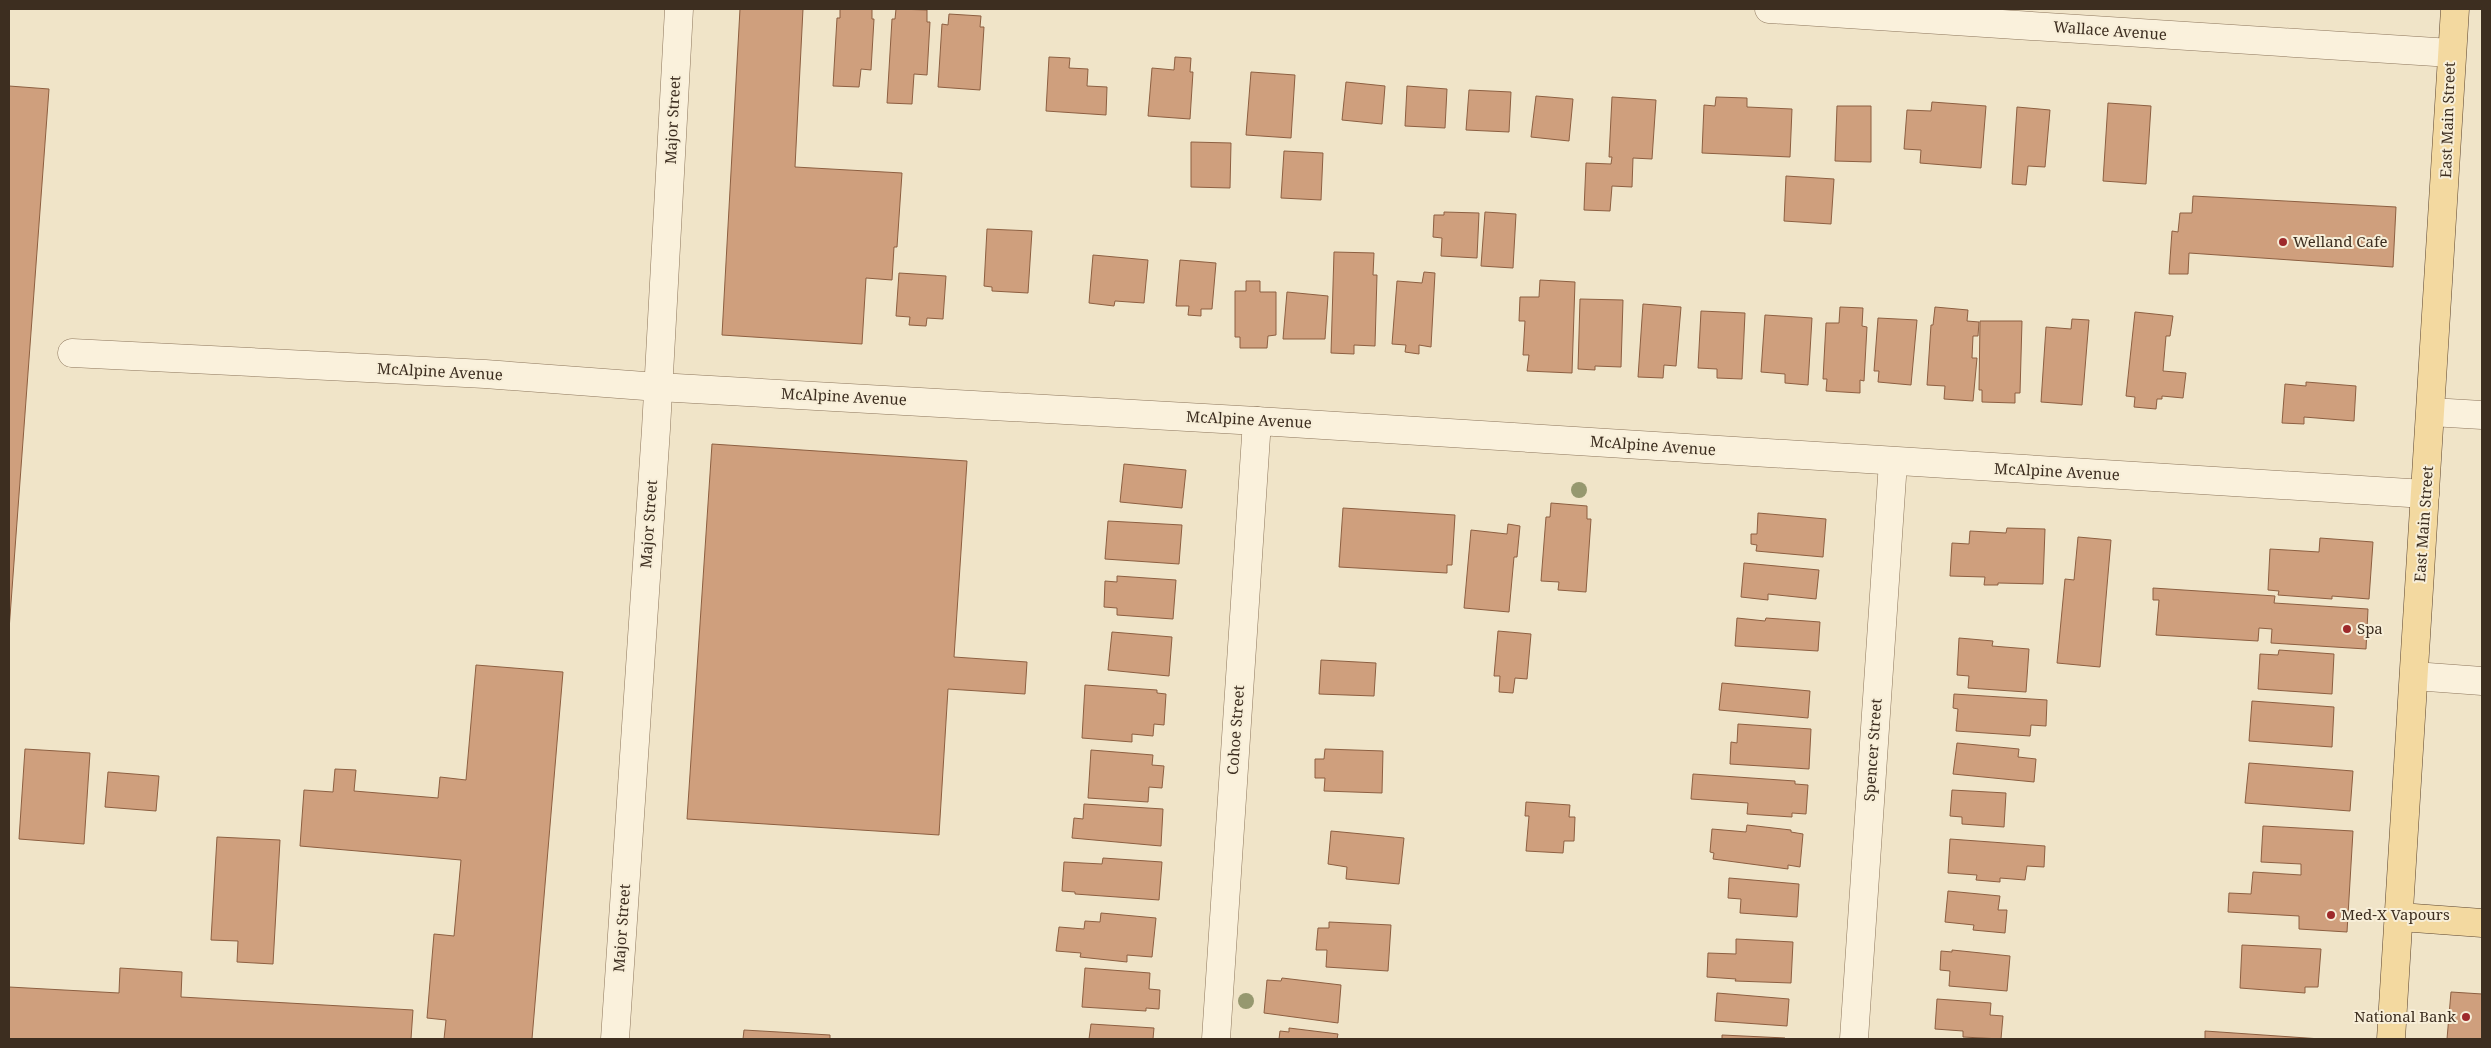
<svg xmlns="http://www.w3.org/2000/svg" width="2491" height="1048" font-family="'Noto Serif',serif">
<rect width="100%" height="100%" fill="#f0e4c8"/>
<g fill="#cf9f7d" stroke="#8d5f41">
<path d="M740,9H803L795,167L902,173L897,247H894L892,280L866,278L862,344L722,335Z"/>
<path d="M840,9H872V19H874L871,70L861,69L859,87L833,86L837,18H840Z"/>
<path d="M896,9L927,10V22H930L927,75L914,74L912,104L887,103L892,19H895Z"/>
<path d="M949,14L981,16L980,27H984L980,90L938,87L942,24L948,25Z"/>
<path d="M1049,57L1070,58L1069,68L1088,69L1087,86L1107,87L1106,115L1046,111Z"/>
<path d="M1175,57L1191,58L1190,72H1193L1190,119L1148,116L1152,68L1174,70Z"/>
<path d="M1251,72L1295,75L1291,138L1246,135Z"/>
<path d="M1346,82L1385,86L1382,124L1342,120Z"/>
<path d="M9,86L49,89L9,630Z"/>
<path d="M1407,86L1447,89L1445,128L1405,126Z"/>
<path d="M1469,90L1511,92L1509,132L1466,130Z"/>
<path d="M1536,96L1573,99L1569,141L1531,137Z"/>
<path d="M1612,97L1656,100L1652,159L1633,158L1632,187L1612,186L1610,211L1584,210L1586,163L1611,164L1612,157H1609Z"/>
<path d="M1716,97L1747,98V107L1792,109L1790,157L1702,153L1704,105L1715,106Z"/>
<path d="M1932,102L1986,106L1981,168L1920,163L1921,150L1904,149L1907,110L1931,111Z"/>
<path d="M2108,103L2151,106L2146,184L2103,181Z"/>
<path d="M1837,106H1871V162L1835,161Z"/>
<path d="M2017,107L2050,110L2045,167L2028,166L2026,185L2012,184Z"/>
<path d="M1191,142L1231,143L1230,188L1191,187Z"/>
<path d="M1284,151L1323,153L1321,200L1281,198Z"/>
<path d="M1786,176L1834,179L1831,224L1784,221Z"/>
<path d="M2193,196L2396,207L2393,267L2189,253L2188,274H2169L2172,231L2178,232L2180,213H2192Z"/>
<path d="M1444,212L1479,213L1477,258L1441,256L1442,238L1433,237L1434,215H1444Z"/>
<path d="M1485,212L1516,214L1513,268L1481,266Z"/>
<path d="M987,229L1032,231L1028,293L992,291V287L984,286Z"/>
<path d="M1334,252L1374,253L1373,275H1377L1375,346L1354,345V354L1331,353Z"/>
<path d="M1093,255L1148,260L1144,303L1115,301L1114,306L1089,303Z"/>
<path d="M1180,260L1216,263L1212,309H1201V316L1188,315L1189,306H1176Z"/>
<path d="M1424,272L1435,273L1431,347L1419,345V354L1405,352L1406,345L1392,344L1397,281L1422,283Z"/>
<path d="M899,273L946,276L943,319L927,318L926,326L909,325L910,317L896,316Z"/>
<path d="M1540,280L1575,282L1572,373L1527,371L1529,355H1523L1525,321H1519L1520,297H1539Z"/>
<path d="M1246,281H1260V292H1276V335L1268,336L1267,348H1240V337H1235V291H1246Z"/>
<path d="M1287,292L1328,296L1325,339H1283Z"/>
<path d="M1580,299L1623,300L1621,367L1595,366V370L1578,369Z"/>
<path d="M1643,304L1681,307L1676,366L1664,365L1663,378L1638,377Z"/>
<path d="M1840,307L1863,308L1862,326L1867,327L1864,381L1860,380V393L1826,391L1827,379H1823L1826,323H1839Z"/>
<path d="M1935,307L1968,310L1967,321L1979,322L1978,336H1973L1972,358H1977L1973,401L1944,399L1945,386L1927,385L1931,325H1933Z"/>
<path d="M1701,311L1745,313L1742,379L1717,378V369L1698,368Z"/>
<path d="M2135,312L2173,316L2170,336H2166L2163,371L2186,373L2183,398L2162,396V399H2157L2156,409L2134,407L2135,397L2126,396Z"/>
<path d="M1765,315L1812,318L1808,385L1785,383V374L1761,372Z"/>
<path d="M1878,318L1917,320L1911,385L1878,382L1879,371H1874Z"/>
<path d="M2072,319L2089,320L2082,405L2041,402L2046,327L2071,329Z"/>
<path d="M1980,321H2022L2020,393H2015V403L1982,402V390H1979Z"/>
<path d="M2306,382L2356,386L2354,421L2304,417V424L2282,423L2285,384L2306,386Z"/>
<path d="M712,444L967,461L954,657L1027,662L1025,694L948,689L939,835L687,819Z"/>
<path d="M1124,464L1186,470L1182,508L1120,502Z"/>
<path d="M1551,503L1587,506V519H1591L1586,592L1558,590L1559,582L1541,581L1546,517H1550Z"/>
<path d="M1343,508L1455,515L1452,565H1447V573L1339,567Z"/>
<path d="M1758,513L1826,519L1823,557L1756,551L1757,545L1751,544V534H1757Z"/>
<path d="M1108,521L1182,525L1179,564L1105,559Z"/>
<path d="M1508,524L1520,526L1517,557H1514L1509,612L1464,608L1471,530L1507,534Z"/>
<path d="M2007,528L2045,529L2043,584L1998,583V585H1984L1985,577L1950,576L1952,543L1969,544L1970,531L2006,533Z"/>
<path d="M2078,537L2111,540L2100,667L2057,663L2065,579L2074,580Z"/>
<path d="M2320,538L2373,542L2369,599L2332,596V599L2278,595L2279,591L2268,590L2270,549L2319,552Z"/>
<path d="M1744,563L1819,570L1816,599L1768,594V600L1741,597Z"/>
<path d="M1117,576L1176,580L1173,619L1117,615V608L1104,607L1105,581L1117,582Z"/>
<path d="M2153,588L2275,596L2274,603L2368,609L2366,649L2271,643L2272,629L2259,628L2258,641L2156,635L2159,600H2153Z"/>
<path d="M1737,618L1765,621L1766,618L1820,622L1818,651L1735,646Z"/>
<path d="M1498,631L1531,634L1527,679L1515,678L1513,693L1499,692L1500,676H1494Z"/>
<path d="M1112,632L1172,637L1169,676L1108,670Z"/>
<path d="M1959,638L1993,641L1992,646L2029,649L2026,692L1968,688L1969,676L1957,675Z"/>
<path d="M2279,650L2334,654L2332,694L2258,689L2260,654L2278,655Z"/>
<path d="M1321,660L1376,663L1374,696L1319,694Z"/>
<path d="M476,665L563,672L532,1039H444L446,1020L427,1018L434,934L454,936L461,860L300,846L304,790L333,792L335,769L356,770L354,791L438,798L440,777L466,780Z"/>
<path d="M1722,683L1810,691L1808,718L1719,710Z"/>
<path d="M1085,685L1157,690V693L1166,694L1164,725L1154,724L1153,736L1132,734V742L1082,738Z"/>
<path d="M1954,694L2047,700L2046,726L2031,725L2030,736L1956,731L1958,709L1953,708Z"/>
<path d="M2252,701L2334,707L2332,747L2249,741Z"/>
<path d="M1738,724L1811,729L1809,769L1730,764L1731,742L1737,743Z"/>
<path d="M1957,743L2019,749L2018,757L2036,759L2034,782L1953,774Z"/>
<path d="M25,749L90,753L84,844L19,839Z"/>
<path d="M1325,749L1383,751L1382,793L1324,791L1325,778H1315V759H1324Z"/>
<path d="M1091,750L1153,755L1152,765L1164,766L1162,788L1149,787L1148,802L1088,798Z"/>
<path d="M2249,763L2353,771L2350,811L2245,803Z"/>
<path d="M108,772L159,776L156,811L105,807Z"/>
<path d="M1693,774L1795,781V784L1808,785L1806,814L1792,813V817L1747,814L1748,803L1691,799Z"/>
<path d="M1952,790L2006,793L2004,827L1962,824V817L1950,816Z"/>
<path d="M1526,802L1570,805L1569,817H1575L1574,841H1564L1563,853L1526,851L1529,816H1525Z"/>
<path d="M1084,804L1163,809L1161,846L1072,838L1074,818L1083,819Z"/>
<path d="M1747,825L1791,830V832L1803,834L1800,867L1788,865V869L1713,859L1714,853L1710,852L1712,829L1746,832Z"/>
<path d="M2263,826L2353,831L2347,932L2299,929V916L2228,912L2229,893L2251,894L2253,872L2301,875V864L2261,862Z"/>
<path d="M1331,831L1404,838L1399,884L1346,879L1347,867L1328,864Z"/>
<path d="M217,837L280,840L273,964L237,962L238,941L211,940Z"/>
<path d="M1950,839L2045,846L2044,867L2027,866L2025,880L2000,878V882L1976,880L1977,875L1948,873Z"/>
<path d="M1103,858L1162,862L1159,900L1075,894V892L1062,891L1064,862L1102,864Z"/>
<path d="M1729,878L1799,884L1797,917L1740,913L1741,899L1728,898Z"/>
<path d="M1948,891L2000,896L1998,910H2007L2005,933L1973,930L1974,925L1945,922Z"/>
<path d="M1101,913L1156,918L1152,957L1127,955V962L1080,957L1081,953L1056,951L1059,927L1084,929L1085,921L1100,922Z"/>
<path d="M1329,922L1391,925L1388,971L1326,967L1327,950H1316L1318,928H1329Z"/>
<path d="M1736,939L1793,942L1791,983L1735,981L1736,979L1707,977L1708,953L1736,954Z"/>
<path d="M2242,945L2321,949L2318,987H2305V993L2240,988Z"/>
<path d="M1952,950L2010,956L2007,991L1949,986L1950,971L1940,970L1941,951L1952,952Z"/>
<path d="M120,968L182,972L181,997L413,1010L411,1039H9V987L119,993Z"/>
<path d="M1085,968L1150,973L1149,989L1160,990L1159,1009L1146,1008V1011L1082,1007Z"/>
<path d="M1282,978L1341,985L1338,1023L1264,1013L1267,980L1281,981Z"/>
<path d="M2451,992L2482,994V1039H2447Z"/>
<path d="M1717,993L1789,999L1787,1026L1715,1021Z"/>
<path d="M1937,999L1991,1003L1990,1015L2003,1016L2001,1039L1963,1037V1031L1935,1029Z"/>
<path d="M1091,1024L1154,1028L1153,1039H1077H1089Z"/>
<path d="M1289,1028L1338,1034L1337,1039H1279L1280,1031L1289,1032Z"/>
<path d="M744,1030L830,1035V1039H743Z"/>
<path d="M2205,1031L2321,1039H2205Z"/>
<path d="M1722,1035L1785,1038V1039H1722Z"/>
</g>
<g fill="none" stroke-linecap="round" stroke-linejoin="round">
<defs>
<g id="minor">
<path d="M1769,9L2451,53"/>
<path d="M72,353L485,374L658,387L1257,421L2425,494"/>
<path d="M2431,412L2482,415"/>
<path d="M2414,676L2482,681"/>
<path d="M615,1039L656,429L679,9"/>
<path d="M1216,1039L1257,421"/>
<path d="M1854,1039L1893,462"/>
</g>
<g id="major">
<path d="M2400,917L2482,923"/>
<path d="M2391,1039L2455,9"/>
</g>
</defs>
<use href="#minor" stroke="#8d765c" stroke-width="29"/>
<use href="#major" stroke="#5b4430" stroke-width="29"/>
<use href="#minor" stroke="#faf1dc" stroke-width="28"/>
<use href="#major" stroke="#f3d9a0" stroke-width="28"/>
</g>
<g fill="#96986f">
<circle cx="1579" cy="490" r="8"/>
<circle cx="1246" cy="1001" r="8"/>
</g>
<g fill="#9e2a2b" stroke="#f7eed8" stroke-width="2">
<circle cx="2283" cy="242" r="5"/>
<circle cx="2347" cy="629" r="5"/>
<circle cx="2331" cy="915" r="5"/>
<circle cx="2466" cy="1017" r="5"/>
</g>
<g text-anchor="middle" stroke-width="4" stroke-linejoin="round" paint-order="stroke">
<g font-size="15" fill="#3d2e20" stroke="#f7eed8">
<text transform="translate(2110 31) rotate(4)" y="5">Wallace Avenue</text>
<text transform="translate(673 120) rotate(-87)" y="5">Major Street</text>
<text transform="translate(2448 120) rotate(-88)" y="5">East Main Street</text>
<text transform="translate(440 372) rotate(3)" y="5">McAlpine Avenue</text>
<text transform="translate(844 397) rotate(3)" y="5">McAlpine Avenue</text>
<text transform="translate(1249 420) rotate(3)" y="5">McAlpine Avenue</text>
<text transform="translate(1653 446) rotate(4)" y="5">McAlpine Avenue</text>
<text transform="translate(2057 472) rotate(3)" y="5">McAlpine Avenue</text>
<text transform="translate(649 524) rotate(-86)" y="5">Major Street</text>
<text transform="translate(2424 524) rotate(-86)" y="5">East Main Street</text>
<text transform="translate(1236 730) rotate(-86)" y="5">Cohoe Street</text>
<text transform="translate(1873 750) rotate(-86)" y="5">Spencer Street</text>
<text transform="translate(622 928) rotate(-86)" y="5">Major Street</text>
</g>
<g font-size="15" fill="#3d2e20" stroke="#f7eed8" text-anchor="start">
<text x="2293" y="247">Welland Cafe</text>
<text x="2357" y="634">Spa</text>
<text x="2341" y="920">Med-X Vapours</text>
<text x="2456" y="1022" text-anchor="end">National Bank</text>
</g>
</g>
<rect width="2491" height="1048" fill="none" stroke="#3d2e20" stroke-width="20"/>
</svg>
